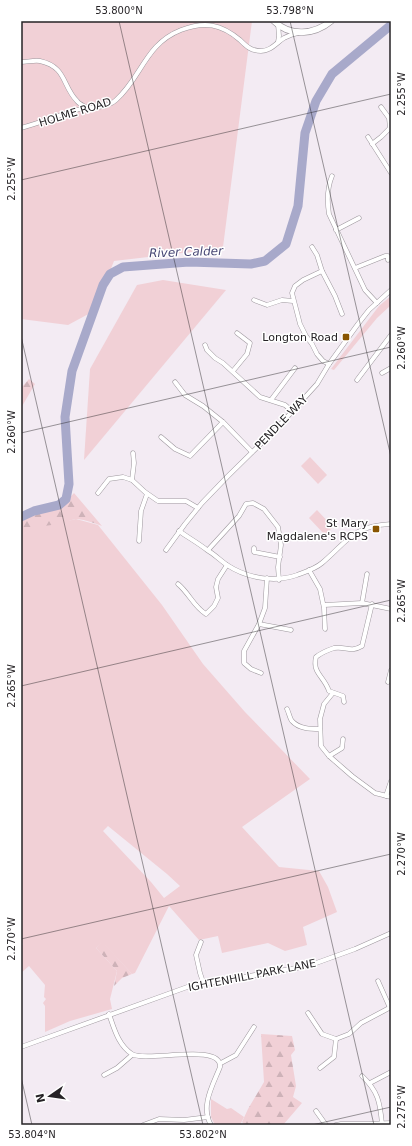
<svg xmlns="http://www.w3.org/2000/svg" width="412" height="1146" font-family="'DejaVu Sans',sans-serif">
<defs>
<pattern id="forest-firs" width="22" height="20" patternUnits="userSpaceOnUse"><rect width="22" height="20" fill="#f1d0d6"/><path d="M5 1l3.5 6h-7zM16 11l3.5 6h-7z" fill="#ceb2b8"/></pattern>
</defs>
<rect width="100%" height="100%" fill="#f3ebf3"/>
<g fill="#f1d0d6" fill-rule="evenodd">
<path d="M21,21H252L223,247L214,253L191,252L114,261L94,311L68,325L21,319Z"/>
<path d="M163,280L226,290L84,460L90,369L137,285Z"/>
<path d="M391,296V305L377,318L334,370L331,369L379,306Z"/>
<path d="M310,457L327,475L318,484L301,466Z"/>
<path d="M317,510L333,527L325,535L309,518Z"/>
<path d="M76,519L98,525L162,605L203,664L245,712L310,779L242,827L279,867L319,871L328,887L337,912L303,927L307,945L285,951L268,943L222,953L218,936L199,940L169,906L135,973L132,974L102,942L96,948L117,971L110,999L112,1009L70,1021L45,1032V1006L43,1003L46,999L44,997L45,985L29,966L21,973V946L23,944L21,942V536C35,523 58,524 76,519ZM108,826L167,874L180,886L164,898L151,882L103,831Z"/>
<path d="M211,1099L227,1109L231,1108L244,1117L240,1125H215L211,1117Z"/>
</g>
<g fill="url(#forest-firs)">
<path d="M29,379L35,384L21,408V388Z"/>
<path d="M74,493L102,526C94,523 86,520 77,519C73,519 67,522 62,523C48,526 33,526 21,536V521L36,513L61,507Z"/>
<path d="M102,941L132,974L122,978L114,986L117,971L96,948Z"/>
<path d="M261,1034L292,1036L295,1050L291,1055L296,1086L293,1097L302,1103L283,1125H245L242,1122L248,1109L264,1082Z"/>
</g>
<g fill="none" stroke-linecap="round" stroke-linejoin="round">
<path stroke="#a8a9ca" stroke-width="9" d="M21,517L34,511L59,505L66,499L69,484L65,417L72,371L103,285L110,274L123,267L189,262L251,264L265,261L286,244L298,206L305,133L316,101L332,74L391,25"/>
<defs>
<g id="minor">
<path d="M278,24L279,36L278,42"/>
<path d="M21,62C27,62 34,60 40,61C67,67 62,86 77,101C79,104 84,106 87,108"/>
<path d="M21,128C40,123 57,116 76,110C88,107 106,109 116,100C142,77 145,44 181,30C205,21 221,24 240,40C246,46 251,51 261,51C271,51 276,43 284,38C288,36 293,34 298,33"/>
<path d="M368,137L391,173"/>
<path d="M372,144L381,137L390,128L389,118L381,107"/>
<path d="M332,176C327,188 327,201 329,214L365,290L377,303"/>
<path d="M336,230L359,218"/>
<path d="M312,247L317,255L322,271L335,296L342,314"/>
<path d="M355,268L385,256H388V260"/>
<path d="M322,271L303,280L295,286L292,293L300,324L306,336L312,344L317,354L323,361L329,364"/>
<path d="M254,300L267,305L282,300L293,301"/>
<path d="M205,345L207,350L215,358L223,363L260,397L285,405L292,411"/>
<path d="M233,371L247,354L250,343L237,333"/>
<path d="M382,373L391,368"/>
<path d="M357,380L391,335"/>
<path d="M175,382L185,395L203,406L223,422L252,452"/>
<path d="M271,400L295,368"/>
<path d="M161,437L175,449L190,456L223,422"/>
<path d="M132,480L134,463L133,453"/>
<path d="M98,493L109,479L123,477L132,480L145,492L158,501H186L198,508"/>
<path d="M179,531C189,538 198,543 207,550C214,554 220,560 227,565C247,578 274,583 297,575C305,572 315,569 322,563C348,541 352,526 391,524"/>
<path d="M139,541L141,511L147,494"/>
<path d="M254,548V552L280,557"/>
<path d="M166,550L185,524L202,503L228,476L278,427L317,384L329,364L358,324L369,310L391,290"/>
<path d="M208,550L239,516L246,504L253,503L264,509L278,527L281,545L278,567L279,580"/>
<path d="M309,570L320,589L324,608L325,629"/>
<path d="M178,584C189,593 194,607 206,614L214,606L218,598L216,587L218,579L227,565"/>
<path d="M362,603L367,574"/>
<path d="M324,605L362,603L391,609"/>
<path d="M259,624L291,630"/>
<path d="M261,673L251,669L244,663V651L259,624L265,608L267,578"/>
<path d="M388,682L391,670"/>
<path d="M333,693L324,704L320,719L321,746L329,756L352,776L375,793L391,797"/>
<path d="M344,702L343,696L329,691C324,676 312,673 316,657C321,653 328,650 334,648C346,646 350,653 362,646L372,604"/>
<path d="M287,709C289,713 290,719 292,721C299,729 311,729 320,729"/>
<path d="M329,756L342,748L343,739"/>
<path d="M386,796L391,781"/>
<path d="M201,942L196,955L200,973L203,982"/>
<path d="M378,981L390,1008"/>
<path d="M308,1013L322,1034L336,1039L349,1034L361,1023L391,1007"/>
<path d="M109,1014C114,1028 118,1045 132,1054C145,1063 222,1042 220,1067C213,1085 200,1106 211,1125"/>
<path d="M21,1047L190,986L308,966L355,949L391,933"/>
<path d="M221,1063L236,1055L254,1027"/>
<path d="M320,1068L334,1057L336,1039"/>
<path d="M104,1075L117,1068L132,1055"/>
<path d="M362,1076C378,1091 380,1102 382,1124"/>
<path d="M370,1083L391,1072"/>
<path d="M316,1111L326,1125"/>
<path d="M143,1125L159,1119L184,1120L208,1117"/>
<path d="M336,1125L341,1124H369L391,1123"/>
</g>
<path id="secondary" d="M274,21C290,37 314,35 331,21"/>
</defs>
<use href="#minor" stroke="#9d979d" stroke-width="5"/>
<use href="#secondary" stroke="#9d979d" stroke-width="7"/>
<use href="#minor" stroke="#fff" stroke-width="4"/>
<use href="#secondary" stroke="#fff" stroke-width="6"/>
</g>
<path fill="none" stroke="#262326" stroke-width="1" stroke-opacity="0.45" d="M119,21L374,1125M290,21L391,457M21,180L391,94M21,336L203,1125M21,433L391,347M21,686L391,600M21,939L391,854M21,1077L32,1125M312,1125L391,1107"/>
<g fill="#895501" stroke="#fff" stroke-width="1.5">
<rect x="342" y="333" width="8" height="8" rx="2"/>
<rect x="372" y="525" width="8" height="8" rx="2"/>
</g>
<g text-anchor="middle" stroke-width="3" stroke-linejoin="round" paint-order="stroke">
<g font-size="11" fill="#262326" stroke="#fff">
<text transform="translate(75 112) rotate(-17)" y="4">HOLME ROAD</text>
<text transform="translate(281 422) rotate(-46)" y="4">PENDLE WAY</text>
<text transform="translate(252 975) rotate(-11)" y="4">IGHTENHILL PARK LANE</text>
</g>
<g font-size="11" fill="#262326" stroke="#fff" text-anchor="end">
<text x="338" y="341">Longton Road</text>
<text x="368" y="527">St Mary<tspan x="368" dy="13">Magdalene's RCPS</tspan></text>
</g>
<g font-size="12" font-style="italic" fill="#474674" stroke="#fff">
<text transform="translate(186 252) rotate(-2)" y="4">River Calder</text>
</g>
</g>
<rect width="412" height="1146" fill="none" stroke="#ffffff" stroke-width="44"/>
<g transform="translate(50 1096) rotate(257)" stroke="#ffffff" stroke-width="3" paint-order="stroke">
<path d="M0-3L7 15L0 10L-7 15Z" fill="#262326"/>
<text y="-6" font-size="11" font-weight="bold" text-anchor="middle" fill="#262326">N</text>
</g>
<rect x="22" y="22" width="368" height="1102" fill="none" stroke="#262326" stroke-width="1.5"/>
<g font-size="10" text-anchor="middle" fill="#262326">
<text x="119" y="14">53.800°N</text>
<text x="290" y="14">53.798°N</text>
<text transform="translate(401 94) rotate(-90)" y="4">2.255°W</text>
<text transform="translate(11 179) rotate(-90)" y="4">2.255°W</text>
<text transform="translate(401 348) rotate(-90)" y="4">2.260°W</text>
<text transform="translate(11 432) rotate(-90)" y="4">2.260°W</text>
<text transform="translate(401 601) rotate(-90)" y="4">2.265°W</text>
<text transform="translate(11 686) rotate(-90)" y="4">2.265°W</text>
<text transform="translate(401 854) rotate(-90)" y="4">2.270°W</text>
<text transform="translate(11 939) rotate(-90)" y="4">2.270°W</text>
<text transform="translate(401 1107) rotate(-90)" y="4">2.275°W</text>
<text x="32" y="1138">53.804°N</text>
<text x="203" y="1138">53.802°N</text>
</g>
</svg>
